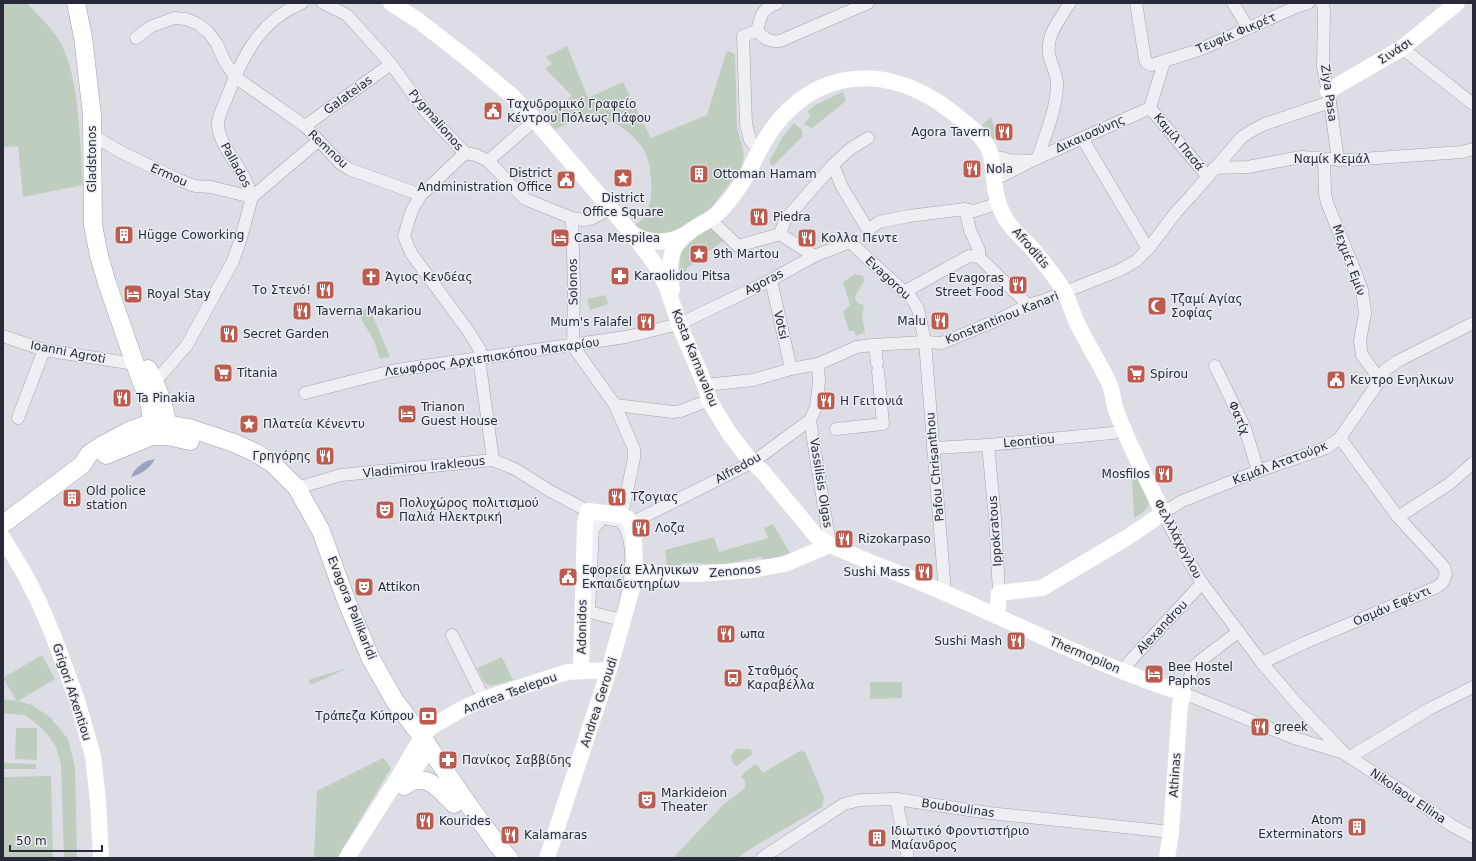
<svg xmlns="http://www.w3.org/2000/svg" width="1476" height="861" font-family="'DejaVu Sans',sans-serif">
<rect width="100%" height="100%" fill="#dcdde5"/>
<g fill="#bfcdbf">
<path d="M3,3H27C37,14 52,28 59,40C80,76 80,144 83,185L23,197L18,146L5,147L3,141Z"/>
<path d="M567,46L588,98L623,82L651,138L707,115L726,53L728,51L735,54L737,127L744,154L742,167L705,216L670,237L647,232L635,225C640,221 645,218 647,212C654,197 652,167 645,152C640,142 626,129 616,124C604,118 587,119 574,121C568,123 561,127 554,130L546,117L572,96L545,68L552,64L546,57Z"/>
<path d="M843,92L846,101L812,128L807,126L804,124L810,116L808,111L815,105Z"/>
<path d="M991,117L997,138L993,140L982,125Z"/>
<path d="M794,123L802,130V137L773,166L769,162L783,136Z"/>
<path d="M708,226L724,240L687,268L684,282L678,281L681,252Z"/>
<path d="M855,274L863,276L864,281L855,297L857,303L864,305L862,316L865,332L856,336L854,331H849L843,312L850,305L843,282Z"/>
<path d="M606,295L608,304L590,310L587,299Z"/>
<path d="M369,307L390,357L380,359L374,341L358,313Z"/>
<path d="M1131,457L1149,501C1148,511 1142,513 1134,518Z"/>
<path d="M773,524L790,553L767,561L760,557L725,564L683,563L677,568L667,565L665,550L714,537L719,552L768,538L764,528Z"/>
<path d="M42,655L55,679L18,701L32,705L50,717L68,739L75,767L77,858H64L61,764L56,747L48,735L38,725L25,715L3,713V699L17,701L3,678Z"/>
<path d="M502,657L513,680L490,686L484,682L477,668Z"/>
<path d="M348,668L313,684L309,683V680L311,679Z"/>
<path d="M870,682H902V698L870,699Z"/>
<path d="M16,728H37V760L15,759Z"/>
<path d="M736,749H751L752,754L737,766L733,764L731,756Z"/>
<path d="M800,751L805,752L824,797L822,807L758,844L737,858H673L724,804L745,788V781L741,777L744,773L754,765H757L763,773Z"/>
<path d="M383,758L391,768L337,858H314L317,791Z"/>
<path d="M3,763L36,764V769H3Z"/>
<path d="M51,776L53,858H3V777Z"/>
</g>
<path fill="#9ba3c1" d="M155,459C150,468 142,474 131,477C135,467 145,460 155,459Z"/>
<g fill="none" stroke-linecap="round" stroke-linejoin="round">
<defs>
<g id="street">
<path d="M323,3L347,15L391,64L425,111L465,153L476,155L488,161L525,199L572,218L583,220L593,218L610,209"/>
<path d="M1136,3L1145,59L1146,62L1151,65L1199,50L1296,7L1308,3"/>
<path d="M1233,3L1248,28"/>
<path d="M1322,3L1324,10L1323,67L1330,102L1338,160"/>
<path d="M757,31L743,36L746,124L750,140L759,151"/>
<path d="M757,31C764,39 770,42 780,41L868,3"/>
<path d="M757,31C761,15 761,10 777,3"/>
<path d="M136,38L150,27L174,18L186,19L198,24L208,32L217,44L224,60L235,77L305,126L340,163L349,169L421,195"/>
<path d="M1402,48L1473,104"/>
<path d="M1150,108L1208,177"/>
<path d="M1150,108L1164,62"/>
<path d="M305,126L391,64"/>
<path d="M92,135L119,151L179,180L195,186L211,187L252,197"/>
<path d="M1082,138L1148,249"/>
<path d="M465,153L421,195L412,210L404,236L411,253L469,332L480,350L479,358L493,460"/>
<path d="M991,155L1009,160L1029,161"/>
<path d="M1038,158C1045,135 1056,111 1057,86C1058,74 1050,64 1049,53C1046,35 1061,17 1070,3"/>
<path d="M1324,159L1325,193L1327,203L1355,271L1362,290L1365,313L1360,341L1362,355L1380,380"/>
<path d="M488,161L535,120"/>
<path d="M833,165L842,187L868,230L879,222L909,216L965,209L974,211L999,203"/>
<path d="M1214,168L1248,167L1301,157L1348,160L1462,152L1473,149"/>
<path d="M994,180L1031,161L1150,108"/>
<path d="M252,197C249,188 246,179 241,172C233,157 220,144 218,126C217,117 224,106 227,97C242,57 260,20 302,3"/>
<path d="M965,209L970,230L979,250V257L1028,305"/>
<path d="M572,218L574,287L573,346L615,405L634,449V458L622,515"/>
<path d="M710,219L738,246L780,234L814,256"/>
<path d="M780,234L785,220L833,165L850,149L868,138"/>
<path d="M771,280L791,369"/>
<path d="M904,292L969,256L979,257"/>
<path d="M1473,323L1398,361L1385,370L1380,380L1340,438L1326,448L1258,471L1182,501L1163,513L1185,555L1202,583L1262,663L1298,705L1345,754L1405,793L1451,825L1473,837"/>
<path d="M3,336L44,350L135,364"/>
<path d="M875,345L877,363"/>
<path d="M1215,366L1245,428L1258,471"/>
<path d="M155,382L187,345L233,261L241,238L252,197L318,141"/>
<path d="M705,385L753,380L791,369L818,364L857,347L872,345L925,342L942,343L1000,319L1028,305L1042,301L1120,270L1136,261L1148,249L1177,211L1191,196L1242,137L1253,130L1265,124L1330,102"/>
<path d="M305,393L396,370L626,337L679,324L771,280L814,256L850,242L912,299L918,309L925,342L945,592"/>
<path d="M615,405L673,412L681,411L709,400"/>
<path d="M18,418L44,350"/>
<path d="M810,420L830,545"/>
<path d="M836,429L883,424L878,371"/>
<path d="M988,445L995,518L999,593"/>
<path d="M933,448L988,445L1112,433L1125,431"/>
<path d="M297,488L341,475L493,460L515,469L550,491L588,511"/>
<path d="M1398,517L1449,484L1473,463"/>
<path d="M603,518L621,521C623,525 626,528 627,532C637,558 627,593 622,620L589,612L593,528Z"/>
<path d="M631,523L753,462L810,420L816,407L819,382L818,364"/>
<path d="M1238,632L1200,661L1194,667L1183,693L1294,738L1344,753"/>
<path d="M452,635L484,699"/>
<path d="M1262,663L1304,643L1437,587L1443,582L1446,574L1444,567L1398,517L1340,438"/>
<path d="M1123,671L1130,661L1202,583"/>
<path d="M1350,757L1429,709L1473,687"/>
<path d="M896,799L908,858"/>
<path d="M762,858L844,804L860,800L896,799L989,813L1171,832"/>
</g>
<g id="primary">
<path d="M76,3L83,37L92,115L93,225L99,256L107,283L135,364L148,399L151,412L152,436"/>
<path d="M148,369C159,390 167,411 168,434"/>
<path d="M106,455L152,436H168L190,441"/>
<path d="M3,524L82,465L89,454L101,446L131,430L151,423H160L189,428L234,443L254,452L272,463L297,488L321,531L346,600L371,659L395,701L422,737L465,800L499,847L509,858"/>
<path d="M404,786C426,770 439,789 454,804"/>
</g>
</defs>
<use href="#street" stroke="#a2a4ae" stroke-width="13"/>
<use href="#primary" stroke="#9da0af" stroke-width="19"/>
<use href="#street" stroke="#efeff3" stroke-width="12"/>
<g stroke="#fff" stroke-width="16">
<path d="M391,3L419,21L469,60L511,95L535,120L634,236L655,264L667,287L679,324L705,385L709,400L729,433L749,459L763,472L817,537L830,545C868,562 907,576 945,593C1024,627 1101,667 1183,693L1180,705L1171,832L1167,858"/>
<path d="M1328,91L1402,48L1457,3"/>
<path d="M634,236C651,242 667,245 684,235"/>
<path d="M672,290C668,270 668,248 685,235C695,226 708,222 718,213C734,197 747,176 757,155C797,71 880,55 952,112C963,121 976,130 984,141C993,152 992,165 994,179C995,191 998,205 1004,216C1010,228 1021,237 1030,246C1042,260 1054,275 1064,291C1070,302 1073,316 1079,327C1089,347 1101,365 1110,385C1113,393 1113,402 1116,410C1129,446 1147,479 1163,513L1128,537L1042,588L999,593L997,616"/>
<path d="M3,538L24,573L38,600L53,635L77,700L93,756L98,801L101,858"/>
<path d="M635,573L697,574L752,570L785,564L830,545"/>
<path d="M407,780L423,757L422,737"/>
<path d="M347,858L396,781L422,737L431,727L462,709L484,699L567,672L609,670"/>
<path d="M547,858L609,670L632,588L635,573L634,533L631,523L627,518L622,515L588,511L585,523L581,671"/>
</g>
<use href="#primary" stroke="#fff" stroke-width="18"/>
</g>
<defs>
<symbol id="civic-square" viewBox="-11 -11 22 22"><rect x="-9" y="-9" width="18" height="18" rx="4" fill="#bd5b4e" stroke="#ebedf3"/><path d="M-.6-6.5H3V-4.5H.6V-3L4-1V1h2V6H-6V1h2V-1L-.6-3ZM-1.2 2.5V6h2.4V2.5Z" fill="#fff"/></symbol>
<symbol id="restaurant-square" viewBox="-11 -11 22 22"><rect x="-9" y="-9" width="18" height="18" rx="4" fill="#bd5b4e" stroke="#ebedf3"/><path d="M-5-6h1v4h1v-4h1v4h1v-4h1v5L-1.5 .5V6h-2V.5L-5-1ZM5-6V6H3V1.5H1.5Q1.5-4 5-6Z" fill="#fff"/></symbol>
<symbol id="building-square" viewBox="-11 -11 22 22"><rect x="-9" y="-9" width="18" height="18" rx="4" fill="#bd5b4e" stroke="#ebedf3"/><path d="M-4-6H4V6H1V3H-1V6H-4ZM-2.5-4.3h1.7v1.8h-1.7ZM.8-4.3h1.7v1.8H.8ZM-2.5-1h1.7V.8h-1.7ZM.8-1h1.7V.8H.8Z" fill="#fff"/></symbol>
<symbol id="sight-square" viewBox="-11 -11 22 22"><rect x="-9" y="-9" width="18" height="18" rx="4" fill="#bd5b4e" stroke="#ebedf3"/><path d="M0-6L1.8-2.2L6-1.7L2.9 1.2L3.7 5.4L0 3.3L-3.7 5.4L-2.9 1.2L-6-1.7L-1.8-2.2Z" fill="#fff"/></symbol>
<symbol id="hotel-square" viewBox="-11 -11 22 22"><rect x="-9" y="-9" width="18" height="18" rx="4" fill="#bd5b4e" stroke="#ebedf3"/><path d="M-6-4.5h1.5V1H6V5H4.5V3h-9V5H-6ZM-4 0a1.8 1.8 0 1 1 3.6 0ZM.5 0V-2.5h3Q6-2.5 6 0Z" fill="#fff"/></symbol>
<symbol id="pharmacy-square" viewBox="-11 -11 22 22"><rect x="-9" y="-9" width="18" height="18" rx="4" fill="#bd5b4e" stroke="#ebedf3"/><path d="M-2-6h4v4h4v4h-4v4h-4v-4h-4v-4h4Z" fill="#fff"/></symbol>
<symbol id="church-square" viewBox="-11 -11 22 22"><rect x="-9" y="-9" width="18" height="18" rx="4" fill="#bd5b4e" stroke="#ebedf3"/><path d="M-1.2-6h2.4v3.5h3.3v2.4h-3.3V6h-2.4V-.1h-3.3v-2.4h3.3Z" fill="#fff"/></symbol>
<symbol id="mosque-square" viewBox="-11 -11 22 22"><rect x="-9" y="-9" width="18" height="18" rx="4" fill="#bd5b4e" stroke="#ebedf3"/><path d="M3.5-4.9A6 6 0 1 0 3.5 4.9A5 5 0 1 1 3.5-4.9Z" fill="#fff"/></symbol>
<symbol id="supermarket-square" viewBox="-11 -11 22 22"><rect x="-9" y="-9" width="18" height="18" rx="4" fill="#bd5b4e" stroke="#ebedf3"/><path d="M-6-5.5h2.5l.6 2H6L4.5 2H-2.5L-4.4-4H-6ZM-1.5 3.2a1.3 1.3 0 1 0 .1 0ZM3 3.2a1.3 1.3 0 1 0 .1 0Z" fill="#fff"/></symbol>
<symbol id="theatre-square" viewBox="-11 -11 22 22"><rect x="-9" y="-9" width="18" height="18" rx="4" fill="#bd5b4e" stroke="#ebedf3"/><path d="M-5-5.5Q0-4 5-5.5V0Q5 5 0 6Q-5 5-5 0ZM-3.3-2.5H-1v1.5H-3.3ZM1-2.5H3.3v1.5H1ZM-2.8 1Q0 5.5 2.8 1Z" fill="#fff"/></symbol>
<symbol id="bus-square" viewBox="-11 -11 22 22"><rect x="-9" y="-9" width="18" height="18" rx="4" fill="#bd5b4e" stroke="#ebedf3"/><path d="M-5-6H5V4H4V6H2V4H-2V6H-4V4H-5ZM-3.5-4V0h7V-4ZM-3.5 1.2v1.5H-2V1.2ZM2 1.2v1.5H3.5V1.2Z" fill="#fff"/></symbol>
<symbol id="bank-square" viewBox="-11 -11 22 22"><rect x="-9" y="-9" width="18" height="18" rx="4" fill="#bd5b4e" stroke="#ebedf3"/><path d="M-6-4H6V4H-6ZM0-2.3a2.3 2.3 0 1 0 0 4.6a2.3 2.3 0 1 0 0-4.6Z" fill="#fff"/></symbol>
</defs>
<g fill-rule="evenodd">
<use href="#civic-square" x="482" y="100" width="22" height="22"/>
<use href="#restaurant-square" x="993" y="121" width="22" height="22"/>
<use href="#restaurant-square" x="961" y="158" width="22" height="22"/>
<use href="#building-square" x="688" y="163" width="22" height="22"/>
<use href="#sight-square" x="612" y="167" width="22" height="22"/>
<use href="#civic-square" x="555" y="169" width="22" height="22"/>
<use href="#restaurant-square" x="748" y="206" width="22" height="22"/>
<use href="#building-square" x="113" y="224" width="22" height="22"/>
<use href="#hotel-square" x="549" y="227" width="22" height="22"/>
<use href="#restaurant-square" x="796" y="227" width="22" height="22"/>
<use href="#sight-square" x="688" y="243" width="22" height="22"/>
<use href="#pharmacy-square" x="609" y="265" width="22" height="22"/>
<use href="#church-square" x="360" y="266" width="22" height="22"/>
<use href="#restaurant-square" x="1007" y="274" width="22" height="22"/>
<use href="#restaurant-square" x="314" y="279" width="22" height="22"/>
<use href="#hotel-square" x="122" y="283" width="22" height="22"/>
<use href="#mosque-square" x="1146" y="295" width="22" height="22"/>
<use href="#restaurant-square" x="291" y="300" width="22" height="22"/>
<use href="#restaurant-square" x="929" y="310" width="22" height="22"/>
<use href="#restaurant-square" x="635" y="311" width="22" height="22"/>
<use href="#restaurant-square" x="218" y="323" width="22" height="22"/>
<use href="#supermarket-square" x="212" y="362" width="22" height="22"/>
<use href="#supermarket-square" x="1125" y="363" width="22" height="22"/>
<use href="#civic-square" x="1325" y="369" width="22" height="22"/>
<use href="#restaurant-square" x="111" y="387" width="22" height="22"/>
<use href="#restaurant-square" x="815" y="390" width="22" height="22"/>
<use href="#hotel-square" x="396" y="403" width="22" height="22"/>
<use href="#sight-square" x="238" y="413" width="22" height="22"/>
<use href="#restaurant-square" x="314" y="445" width="22" height="22"/>
<use href="#restaurant-square" x="1153" y="463" width="22" height="22"/>
<use href="#restaurant-square" x="606" y="486" width="22" height="22"/>
<use href="#building-square" x="61" y="487" width="22" height="22"/>
<use href="#theatre-square" x="374" y="499" width="22" height="22"/>
<use href="#restaurant-square" x="630" y="517" width="22" height="22"/>
<use href="#restaurant-square" x="833" y="528" width="22" height="22"/>
<use href="#restaurant-square" x="913" y="561" width="22" height="22"/>
<use href="#civic-square" x="557" y="566" width="22" height="22"/>
<use href="#theatre-square" x="353" y="576" width="22" height="22"/>
<use href="#restaurant-square" x="715" y="623" width="22" height="22"/>
<use href="#restaurant-square" x="1005" y="630" width="22" height="22"/>
<use href="#hotel-square" x="1143" y="663" width="22" height="22"/>
<use href="#bus-square" x="722" y="667" width="22" height="22"/>
<use href="#bank-square" x="417" y="705" width="22" height="22"/>
<use href="#restaurant-square" x="1249" y="716" width="22" height="22"/>
<use href="#pharmacy-square" x="437" y="749" width="22" height="22"/>
<use href="#theatre-square" x="636" y="789" width="22" height="22"/>
<use href="#restaurant-square" x="414" y="810" width="22" height="22"/>
<use href="#building-square" x="1346" y="816" width="22" height="22"/>
<use href="#restaurant-square" x="499" y="824" width="22" height="22"/>
<use href="#building-square" x="866" y="827" width="22" height="22"/>
</g>
<g text-anchor="middle" stroke-width="3" stroke-linejoin="round" paint-order="stroke">
<g font-size="12" fill="#282a39" stroke="#ebedf3">
<text transform="translate(1236 33) rotate(-23)" y="4">Τευφίκ Φικρέτ</text>
<text transform="translate(1395 51) rotate(-33)" y="4">Σινάσι</text>
<text transform="translate(1329 93) rotate(82)" y="4">Ziya Pasa</text>
<text transform="translate(348 95) rotate(-36)" y="4">Galateias</text>
<text transform="translate(436 120) rotate(49)" y="4">Pygmalionos</text>
<text transform="translate(1090 134) rotate(-24)" y="4">Δικαιοσύνης</text>
<text transform="translate(1179 142) rotate(50)" y="4">Καμίλ Πασά</text>
<text transform="translate(328 149) rotate(43)" y="4">Remnou</text>
<text transform="translate(92 159) rotate(-90)" y="4">Gladstonos</text>
<text x="1332" y="163">Ναμίκ Κεμάλ</text>
<text transform="translate(236 165) rotate(61)" y="4">Pallados</text>
<text transform="translate(169 175) rotate(24)" y="4">Ermou</text>
<text transform="translate(1031 248) rotate(49)" y="4">Afroditis</text>
<text transform="translate(1349 260) rotate(70)" y="4">Μεχμέτ Εμίν</text>
<text transform="translate(888 278) rotate(43)" y="4">Evagorou</text>
<text transform="translate(573 282) rotate(-91)" y="4">Solonos</text>
<text transform="translate(764 282) rotate(-27)" y="4">Agoras</text>
<text transform="translate(1002 318) rotate(-22)" y="4">Konstantinou Kanari</text>
<text transform="translate(781 325) rotate(77)" y="4">Votsi</text>
<text transform="translate(68 352) rotate(11)" y="4">Ioanni Agroti</text>
<text transform="translate(492 357) rotate(-8)" y="4">Λεωφόρος Αρχιεπισκόπου Μακαρίου</text>
<text transform="translate(695 358) rotate(68)" y="4">Kosta Karnavalou</text>
<text transform="translate(1239 418) rotate(67)" y="4">Φατίχ</text>
<text transform="translate(1029 441) rotate(-5)" y="4">Leontiou</text>
<text transform="translate(1280 463) rotate(-21)" y="4">Κεμάλ Ατατούρκ</text>
<text transform="translate(424 467) rotate(-6)" y="4">Vladimirou Irakleous</text>
<text transform="translate(935 467) rotate(-95)" y="4">Pafou Chrisanthou</text>
<text transform="translate(738 468) rotate(-29)" y="4">Alfredou</text>
<text transform="translate(821 483) rotate(81)" y="4">Vassilisis Olgas</text>
<text transform="translate(995 531) rotate(-94)" y="4">Ippokratous</text>
<text transform="translate(1178 539) rotate(62)" y="4">Φελλλάχογλου</text>
<text transform="translate(735 571) rotate(-5)" y="4">Zenonos</text>
<text transform="translate(1392 606) rotate(-23)" y="4">Οσμάν Εφέντι</text>
<text transform="translate(352 608) rotate(68)" y="4">Evagora Pallikaridi</text>
<text transform="translate(582 627) rotate(-89)" y="4">Adonidos</text>
<text transform="translate(1162 627) rotate(-47)" y="4">Alexandrou</text>
<text transform="translate(1085 655) rotate(23)" y="4">Thermopilon</text>
<text transform="translate(72 692) rotate(72)" y="4">Grigori Afxentiou</text>
<text transform="translate(510 693) rotate(-20)" y="4">Andrea Tselepou</text>
<text transform="translate(599 702) rotate(-72)" y="4">Andrea Geroudi</text>
<text transform="translate(1175 775) rotate(-86)" y="4">Athinas</text>
<text transform="translate(1408 796) rotate(34)" y="4">Nikolaou Ellina</text>
<text transform="translate(958 808) rotate(8)" y="4">Bouboulinas</text>
</g>
<g font-size="12" fill="#282a39" stroke="#ebedf3" text-anchor="start">
<text x="507" y="108">Ταχυδρομικό Γραφείο<tspan x="507" dy="14">Κέντρου Πόλεως Πάφου</tspan></text>
<text x="990" y="136" text-anchor="end">Agora Tavern</text>
<text x="986" y="173">Nola</text>
<text x="552" y="177" text-anchor="end">District<tspan x="552" dy="14">Andministration Office</tspan></text>
<text x="713" y="178">Ottoman Hamam</text>
<text x="623" y="202" text-anchor="middle">District<tspan x="623" dy="14">Office Square</tspan></text>
<text x="773" y="221">Piedra</text>
<text x="138" y="239">Hügge Coworking</text>
<text x="574" y="242">Casa Mespilea</text>
<text x="821" y="242">Κολλα Πεντε</text>
<text x="713" y="258">9th Martou</text>
<text x="634" y="280">Karaolidou Pitsa</text>
<text x="385" y="281">Άγιος Κενδέας</text>
<text x="1004" y="282" text-anchor="end">Evagoras<tspan x="1004" dy="14">Street Food</tspan></text>
<text x="311" y="294" text-anchor="end">Το Στενό!</text>
<text x="147" y="298">Royal Stay</text>
<text x="1171" y="303">Τζαμί Αγίας<tspan x="1171" dy="14">Σοφίας</tspan></text>
<text x="316" y="315">Taverna Makariou</text>
<text x="926" y="325" text-anchor="end">Malu</text>
<text x="632" y="326" text-anchor="end">Mum's Falafel</text>
<text x="243" y="338">Secret Garden</text>
<text x="237" y="377">Titania</text>
<text x="1150" y="378">Spirou</text>
<text x="1350" y="384">Κεντρο Ενηλικων</text>
<text x="136" y="402">Ta Pinakia</text>
<text x="840" y="405">Η Γειτονιά</text>
<text x="421" y="411">Trianon<tspan x="421" dy="14">Guest House</tspan></text>
<text x="263" y="428">Πλατεία Κένεντυ</text>
<text x="311" y="460" text-anchor="end">Γρηγόρης</text>
<text x="1150" y="478" text-anchor="end">Mosfilos</text>
<text x="86" y="495">Old police<tspan x="86" dy="14">station</tspan></text>
<text x="631" y="501">Τζογιας</text>
<text x="399" y="507">Πολυχώρος πολιτισμού<tspan x="399" dy="14">Παλιά Ηλεκτρική</tspan></text>
<text x="655" y="532">Λοζα</text>
<text x="858" y="543">Rizokarpaso</text>
<text x="582" y="574">Εφορεία Ελληνικων<tspan x="582" dy="14">Εκπαιδευτηρίων</tspan></text>
<text x="910" y="576" text-anchor="end">Sushi Mass</text>
<text x="378" y="591">Attikon</text>
<text x="740" y="638">ωπα</text>
<text x="1002" y="645" text-anchor="end">Sushi Mash</text>
<text x="1168" y="671">Bee Hostel<tspan x="1168" dy="14">Paphos</tspan></text>
<text x="747" y="675">Σταθμός<tspan x="747" dy="14">Καραβέλλα</tspan></text>
<text x="414" y="720" text-anchor="end">Τράπεζα Κύπρου</text>
<text x="1274" y="731">greek</text>
<text x="462" y="764">Πανίκος Σαββίδης</text>
<text x="661" y="797">Markideion<tspan x="661" dy="14">Theater</tspan></text>
<text x="1343" y="824" text-anchor="end">Atom<tspan x="1343" dy="14">Exterminators</tspan></text>
<text x="439" y="825">Kourides</text>
<text x="891" y="835">Ιδιωτικό Φροντιστήριο<tspan x="891" dy="14">Μαίανδρος</tspan></text>
<text x="524" y="839">Kalamaras</text>
</g>
</g>
<rect width="1476" height="861" fill="none" stroke="#282a39" stroke-width="8"/>
<path d="M10 845v6h92v-6" fill="none" stroke="#282a39" stroke-width="2"/>
<text x="16" y="845" font-size="12" fill="#282a39" stroke="#ebedf3" stroke-width="3" paint-order="stroke">50 m</text>
</svg>
